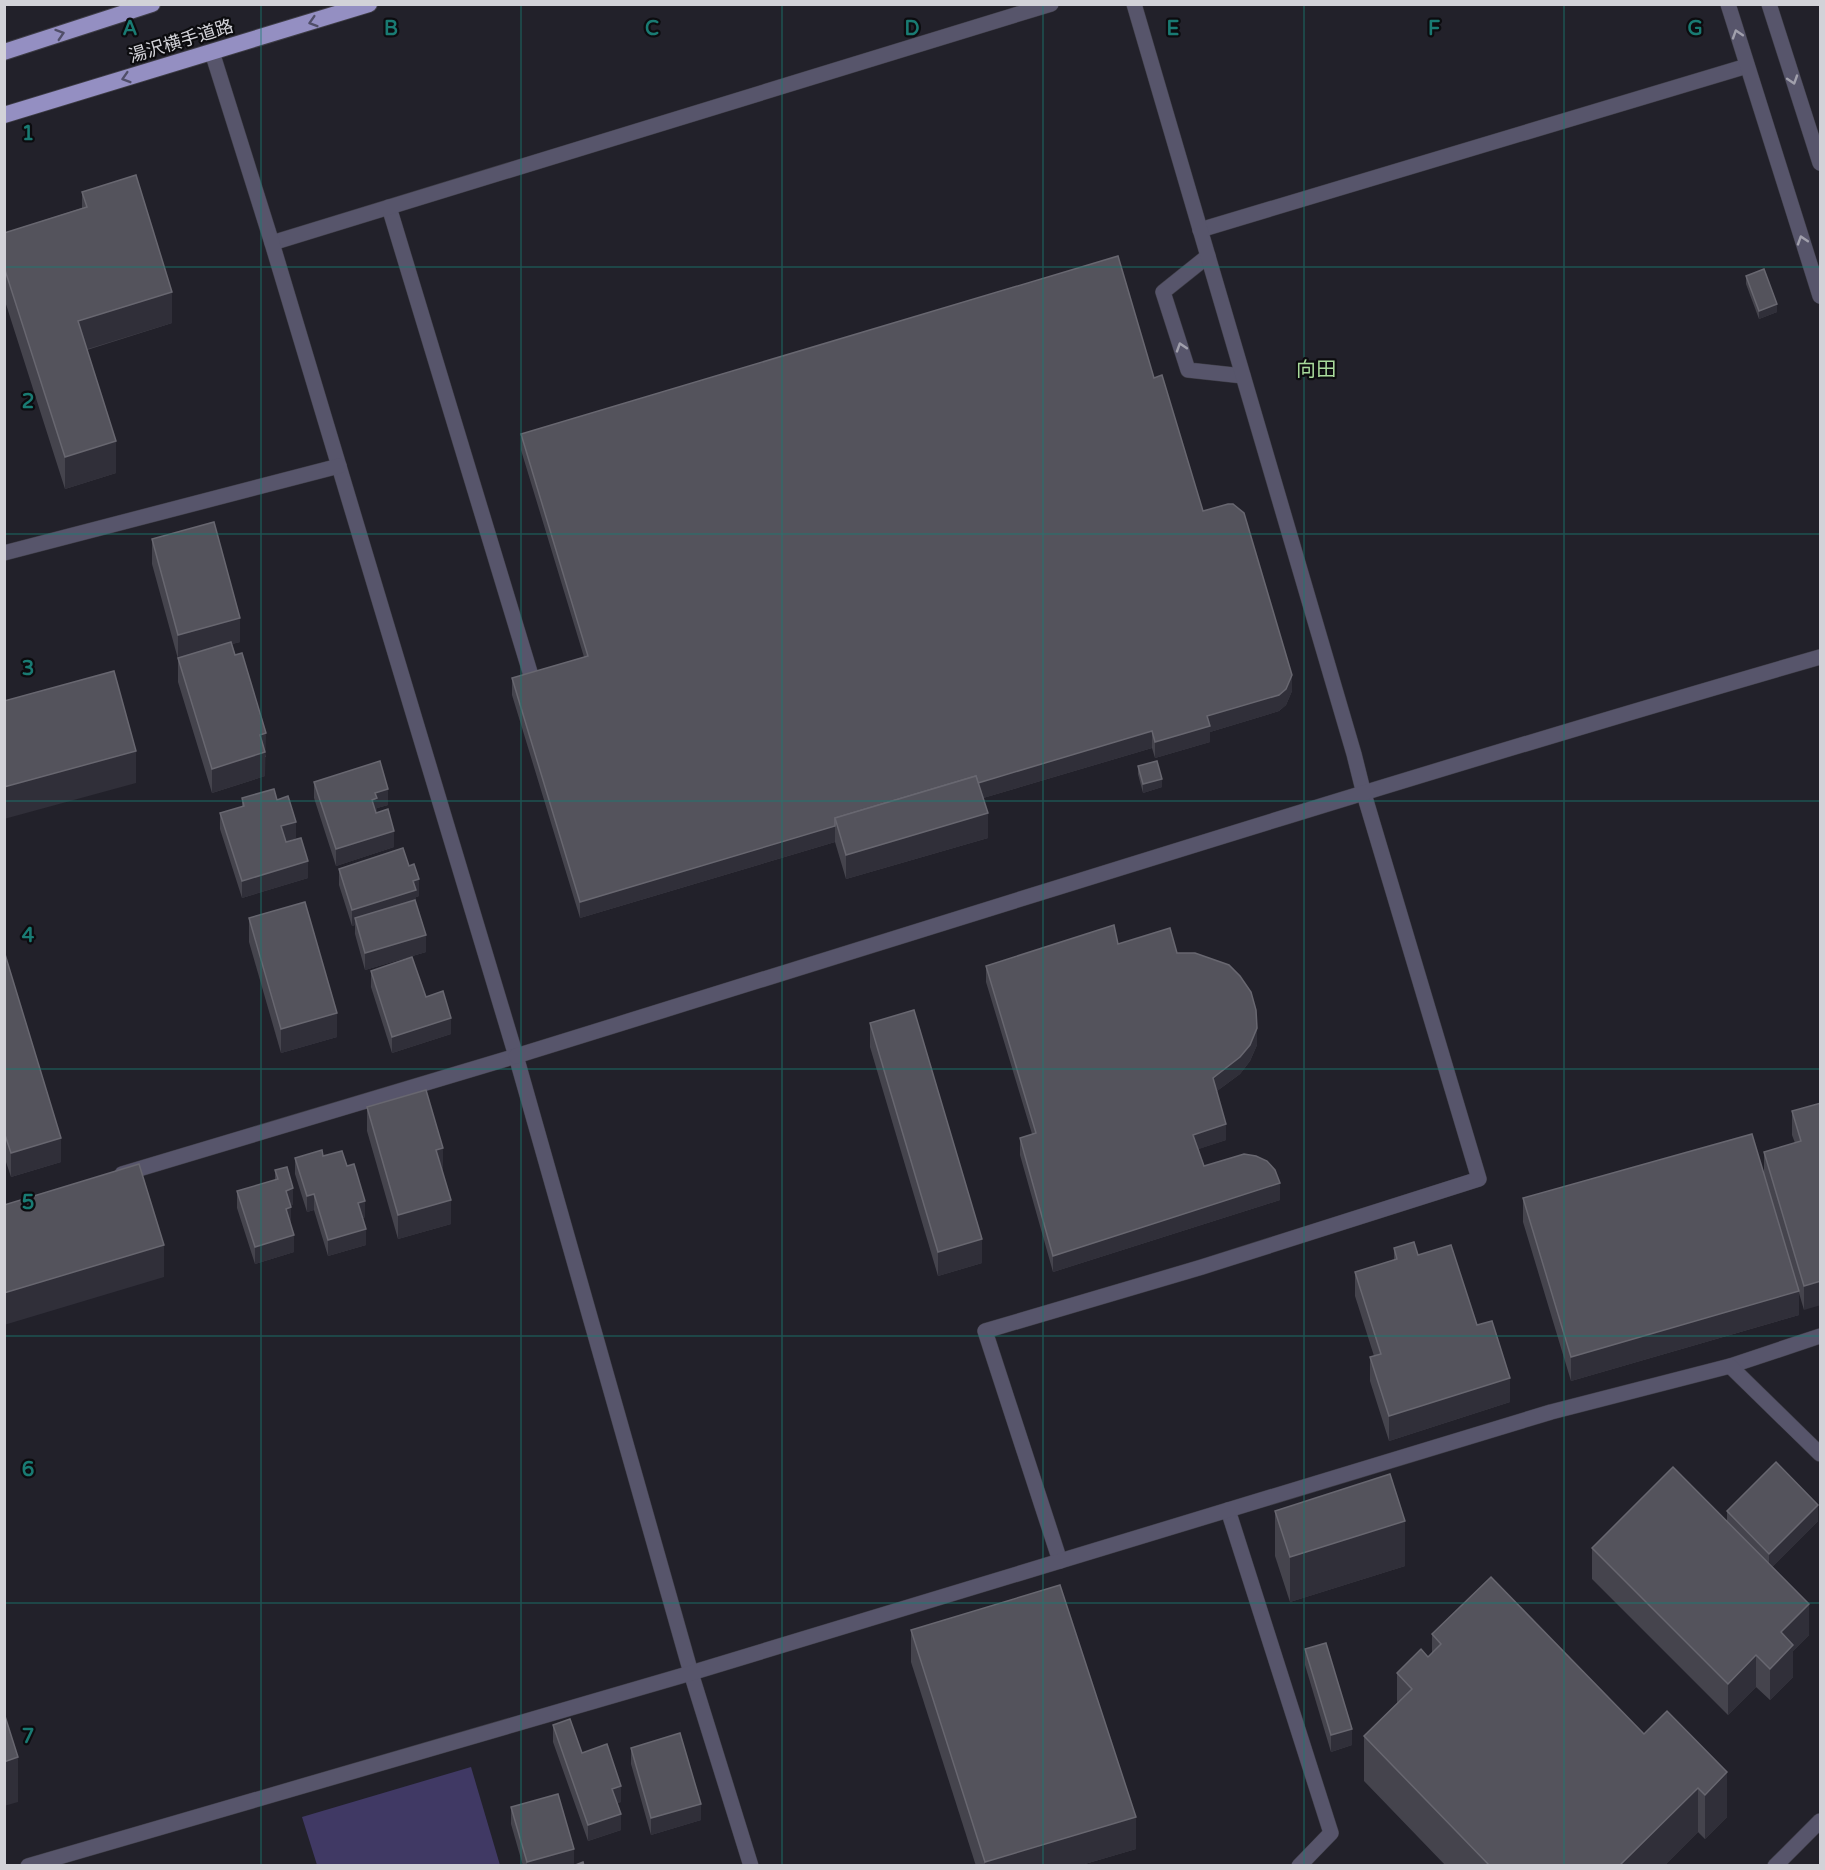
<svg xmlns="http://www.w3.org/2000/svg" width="1825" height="1870" font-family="'Varela Round','Noto Sans JP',sans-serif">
<rect width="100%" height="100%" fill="#22212a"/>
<path fill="#403964" d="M471,1767L500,1865H317L302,1817Z"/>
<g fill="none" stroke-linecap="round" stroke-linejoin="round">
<defs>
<g id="service">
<path d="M389,207L536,692"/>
<path d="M1200,230L1747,66"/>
<path d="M272,243L1051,4"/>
<path d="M1208,256L1163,292L1188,370L1243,376"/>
<path d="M1060,1561L985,1331L1202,1267L1479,1179L1364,794L1354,754L1134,4"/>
</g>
<g id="minor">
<path d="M212,52L272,243L516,1056L691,1673L751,1866"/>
<path d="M4,553L339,466"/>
<path d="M122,1174L516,1056"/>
<path d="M1730,1366L1820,1336"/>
<path d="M1228,1510L1331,1833L1299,1866"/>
<path d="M28,1866L691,1673L1551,1412L1730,1366L1820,1454"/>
</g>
<g id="tertiary">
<path d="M1728,4L1820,296"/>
<path d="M1769,4L1820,163"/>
<path d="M516,1056C950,922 1383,783 1820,657"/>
<path d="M1775,1866L1820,1821"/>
</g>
<g id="trunk">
<path d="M4,52L152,4"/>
<path d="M4,115L369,4"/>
</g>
</defs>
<use href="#service" stroke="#3e3d46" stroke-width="16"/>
<use href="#minor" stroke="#3e3d46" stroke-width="16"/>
<use href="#tertiary" stroke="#3e3d46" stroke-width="16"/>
<use href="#trunk" stroke="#3e3d46" stroke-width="18"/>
<use href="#service" stroke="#57556b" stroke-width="15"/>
<use href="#minor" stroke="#57556b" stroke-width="15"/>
<use href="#tertiary" stroke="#57556b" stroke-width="15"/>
<use href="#trunk" stroke="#948fc2" stroke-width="16"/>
</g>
<g fill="#45444d">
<path d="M82,192L172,323L87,350L116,473L65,489L4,298V233L82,208Z"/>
<path d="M1746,276L1777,312L1759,319L1746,284Z"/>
<path d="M1154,378L1203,511L1292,691L1286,705L1279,711L1210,732V742L1155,758L1152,748L983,798L988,838L846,879L835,842L580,918L512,695V678L584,657L521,450V434Z"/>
<path d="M152,539L240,642L232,644L266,757H265V776L212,793L178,682V659L152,564Z"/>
<path d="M1138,766L1162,787L1143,793L1138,774Z"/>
<path d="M314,782L388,805L377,808V812L394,847L336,866L314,798Z"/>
<path d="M242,798L277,800L296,838L286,841L308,878L242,898L220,829V813L242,807Z"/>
<path d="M409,866L419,896L416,897V903L426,952L365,970L355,934V925L352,926L339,885V869Z"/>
<path d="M249,918L337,1037L281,1053L249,942Z"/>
<path d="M1118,944L1177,953L1257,1045L1250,1061L1240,1074L1217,1091L1226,1140L1198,1149L1204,1166L1280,1200L1053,1272L1020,1155V1138L1032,1134L986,982V966Z"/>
<path d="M4,951L61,1162L11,1177L4,1156Z"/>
<path d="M371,971L426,997L451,1034L392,1053L371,987Z"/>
<path d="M870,1023L982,1263L938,1276L870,1047Z"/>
<path d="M1821,1103L1804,1310L1799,1293V1315L1571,1381L1523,1222V1198L1764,1175V1152L1795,1143L1792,1135V1111Z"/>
<path d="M367,1107L442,1172L451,1224L398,1239L367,1131Z"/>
<path d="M323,1156L365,1217L363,1218L366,1245L328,1256L314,1210L307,1212L295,1174V1158Z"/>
<path d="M275,1170L293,1205H291V1223L290,1224L294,1252L255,1264L237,1208V1191L275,1180Z"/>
<path d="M1394,1248L1418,1255L1477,1325L1510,1402L1389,1441L1370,1381V1357L1374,1356L1355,1296V1272L1394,1260Z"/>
<path d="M1275,1511L1405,1566L1290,1602L1275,1556Z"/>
<path d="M1727,1511L1818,1521L1772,1567L1809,1635L1793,1651V1677L1770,1700L1756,1687L1728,1715L1592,1579V1548L1727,1521Z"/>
<path d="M911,1630L1136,1849L1078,1866H976L911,1662Z"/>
<path d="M1432,1634L1644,1734L1727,1817L1705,1839L1698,1832L1664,1866H1446L1364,1781V1736L1397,1703V1673L1428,1657L1432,1653Z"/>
<path d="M1305,1649L1352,1745L1331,1752L1305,1665Z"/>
<path d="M553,1725L582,1753L621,1802L617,1803L621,1830L588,1841L553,1742Z"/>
<path d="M631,1748L701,1820L651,1835L631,1764Z"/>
<path d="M511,1807L572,1866H523L511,1824Z"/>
</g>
<g fill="#302f39">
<path d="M172,292V323L78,352V321Z"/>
<path d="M1777,304V312L1759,319V311Z"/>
<path d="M116,441V473L65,489V457Z"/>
<path d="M240,618V642L178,659V635Z"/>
<path d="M1292,675V691L1286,705L1279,711L1210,732V742L1155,758V742Z"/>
<path d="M1152,731V748L841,840L837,825Z"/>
<path d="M266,733L265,776L212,793V769L260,735Z"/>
<path d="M136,751V783L4,819V787Z"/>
<path d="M1162,779V787L1143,793V784Z"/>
<path d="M388,789V805L377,808V814L372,816V800L375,793Z"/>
<path d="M988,813V838L846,879V855Z"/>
<path d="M296,822V838L281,843V826Z"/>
<path d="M835,826V842L580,918V902Z"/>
<path d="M394,831V847L336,866V849Z"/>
<path d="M308,861V878L242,898V881Z"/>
<path d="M419,879V896L416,897V906L355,918V925L352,926V910L413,881Z"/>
<path d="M426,935V952L365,970V953Z"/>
<path d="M337,1013V1037L281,1053V1029Z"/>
<path d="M451,1018V1034L392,1053V1037Z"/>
<path d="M1257,1028V1045L1250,1061L1240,1074L1213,1094V1078Z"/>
<path d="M1226,1124V1140L1193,1151V1135Z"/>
<path d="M61,1138V1162L11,1177V1153Z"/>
<path d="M443,1148V1172L436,1150Z"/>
<path d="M1280,1183V1200L1053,1272V1256Z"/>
<path d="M293,1188V1205L286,1207V1191Z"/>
<path d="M314,1194V1210L307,1212V1196Z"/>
<path d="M451,1200V1224L398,1239V1215Z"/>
<path d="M365,1201V1217L358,1219V1203Z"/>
<path d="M291,1207V1223L286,1225V1209Z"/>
<path d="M366,1229V1245L328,1256V1240Z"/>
<path d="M294,1235V1252L255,1264V1247Z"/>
<path d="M982,1239V1263L938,1276V1252Z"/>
<path d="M164,1245V1277L4,1325V1293Z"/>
<path d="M1821,1281V1305L1804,1310V1286Z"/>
<path d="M1799,1291V1315L1571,1381V1357Z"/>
<path d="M1510,1378V1402L1389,1441V1416Z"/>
<path d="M1818,1505V1521L1769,1570V1554Z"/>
<path d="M1405,1521V1566L1290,1602V1557Z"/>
<path d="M1809,1604V1635L1793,1651V1677L1770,1700V1669L1781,1632Z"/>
<path d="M1756,1655V1687L1728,1715V1684Z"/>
<path d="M1352,1729V1745L1331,1752V1735Z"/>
<path d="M18,1757V1802L4,1806V1762Z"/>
<path d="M1727,1772V1817L1705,1839V1795Z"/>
<path d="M621,1786V1802L612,1805V1789Z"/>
<path d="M1698,1788V1832L1664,1866H1619Z"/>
<path d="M701,1804V1820L651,1835V1818Z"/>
<path d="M621,1814V1830L588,1841V1825Z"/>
<path d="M1136,1817V1849L1078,1866H985V1862Z"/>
<path d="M574,1849V1865L527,1866V1862Z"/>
</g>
<g fill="#54535c" stroke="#686770" stroke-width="1.5">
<path d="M136,175L172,292L78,321L116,441L65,457L4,267V233L87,207L82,192Z"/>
<path d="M1118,256L1154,378L1162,375L1203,511L1228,504H1233L1244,513L1292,675L1286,689L1279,695L1207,716L1210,726L1155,742L1152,731L978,783L976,776L835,818V826L580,902L512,678L588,656L521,434Z"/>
<path d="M1764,269L1777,304L1759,311L1746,276Z"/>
<path d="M214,522L240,618L178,635L152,539Z"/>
<path d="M231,642L235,655L242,653L266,733L260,735L265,752L212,769L178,658Z"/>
<path d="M114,671L136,751L4,787V701Z"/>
<path d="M380,761L388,789L375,793L377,798L372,800L376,813L388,809L394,831L336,849L314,782Z"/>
<path d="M1157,761L1162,779L1143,784L1138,766Z"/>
<path d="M976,776L988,813L846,855L835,818Z"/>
<path d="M274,789L277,800L288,796L296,822L281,826L286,842L301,838L308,861L242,881L220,813L244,806L242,798Z"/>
<path d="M403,848L409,866L414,864L419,879L413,881L416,890L352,910L339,869Z"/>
<path d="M415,900L426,935L365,953L355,918Z"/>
<path d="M305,902L337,1013L281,1029L249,918Z"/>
<path d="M1114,925L1118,944L1170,928L1177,953H1195L1229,965L1240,976L1251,992L1256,1010L1257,1028L1250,1045L1240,1057L1213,1078L1226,1124L1193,1135L1204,1166L1244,1154L1256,1156L1267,1161L1275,1170L1280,1183L1053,1256L1020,1138L1036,1133L986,966Z"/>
<path d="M4,951L61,1138L11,1153L4,1132Z"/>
<path d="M412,957L426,997L443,991L451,1018L392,1037L371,971Z"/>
<path d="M914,1010L982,1239L938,1252L870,1023Z"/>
<path d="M426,1090L443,1148L436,1150L451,1200L398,1215L367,1107Z"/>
<path d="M1821,1103V1281L1804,1286L1764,1152L1801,1141L1792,1111Z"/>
<path d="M1752,1134L1799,1291L1571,1357L1523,1198Z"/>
<path d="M322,1150L323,1156L342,1151L347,1166L354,1164L365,1201L358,1203L366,1229L328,1240L314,1194L307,1196L295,1158Z"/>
<path d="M139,1164L164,1245L4,1293V1205Z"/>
<path d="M287,1167L293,1188L286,1191L291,1207L286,1209L294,1235L255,1247L237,1191L278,1179L275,1170Z"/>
<path d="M1414,1242L1418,1255L1451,1245L1477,1325L1492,1321L1510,1378L1389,1416L1370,1357L1381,1354L1355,1272L1397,1259L1394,1248Z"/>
<path d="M1776,1462L1818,1505L1769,1554L1727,1511Z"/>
<path d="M1673,1467L1809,1604L1781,1632L1793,1645L1770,1669L1756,1655L1728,1684L1592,1548Z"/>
<path d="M1390,1474L1405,1521L1290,1557L1275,1511Z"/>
<path d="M1491,1577L1644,1734L1667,1711L1727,1772L1705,1795L1698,1788L1619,1866H1490L1364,1736L1412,1689L1397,1673L1421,1649L1428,1657L1441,1644L1432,1634Z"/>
<path d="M1060,1585L1136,1817L985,1862L911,1630Z"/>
<path d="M1326,1643L1352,1729L1331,1735L1305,1649Z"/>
<path d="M4,1713L18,1757L4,1762Z"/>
<path d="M570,1719L582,1753L607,1744L621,1786L612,1789L621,1814L588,1825L553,1725Z"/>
<path d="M680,1733L701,1804L651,1818L631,1748Z"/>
<path d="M558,1794L574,1849L527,1862L511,1807Z"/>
<path d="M583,1862L584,1866H573Z"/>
</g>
<defs><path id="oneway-chevron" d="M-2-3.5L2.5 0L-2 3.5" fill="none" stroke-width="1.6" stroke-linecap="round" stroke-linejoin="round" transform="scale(1.5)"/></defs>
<g stroke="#504e68">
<use href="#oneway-chevron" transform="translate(313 22) rotate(163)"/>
<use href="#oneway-chevron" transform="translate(60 34) rotate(-18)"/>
<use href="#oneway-chevron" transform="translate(126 78) rotate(163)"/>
</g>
<g stroke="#a1a0ac">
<use href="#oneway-chevron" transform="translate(1737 34) rotate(-108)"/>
<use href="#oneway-chevron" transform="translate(1793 80) rotate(72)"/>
<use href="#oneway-chevron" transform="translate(1802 240) rotate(-108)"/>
<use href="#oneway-chevron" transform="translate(1181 347) rotate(-108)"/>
</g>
<path fill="none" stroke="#197b73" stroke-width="1.5" stroke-opacity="0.55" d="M261,4V1866M521,4V1866M782,4V1866M1043,4V1866M1304,4V1866M1564,4V1866M4,267H1820M4,534H1820M4,801H1820M4,1069H1820M4,1336H1820M4,1603H1820"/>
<g text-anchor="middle" stroke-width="4.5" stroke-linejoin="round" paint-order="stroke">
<g font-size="18" fill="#d2d2d8" stroke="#0c0c0f">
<text transform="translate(181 41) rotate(-17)" y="6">湯沢横手道路</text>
</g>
<g font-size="20" fill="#a8da9b" stroke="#0c0c0f">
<text x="1316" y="376">向田</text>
</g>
</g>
<g font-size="20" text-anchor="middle" font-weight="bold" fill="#197b73" stroke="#0c0c0f" stroke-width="4.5" stroke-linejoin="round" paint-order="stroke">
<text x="130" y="35">A</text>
<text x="391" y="35">B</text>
<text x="652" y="35">C</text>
<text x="912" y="35">D</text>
<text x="1173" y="35">E</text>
<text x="1434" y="35">F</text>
<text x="1695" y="35">G</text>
<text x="28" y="140">1</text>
<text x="28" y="408">2</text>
<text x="28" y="675">3</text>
<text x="28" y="942">4</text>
<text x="28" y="1209">5</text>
<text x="28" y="1476">6</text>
<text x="28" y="1743">7</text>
</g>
<rect width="1825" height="1870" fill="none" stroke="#d2d2d8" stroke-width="12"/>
</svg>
